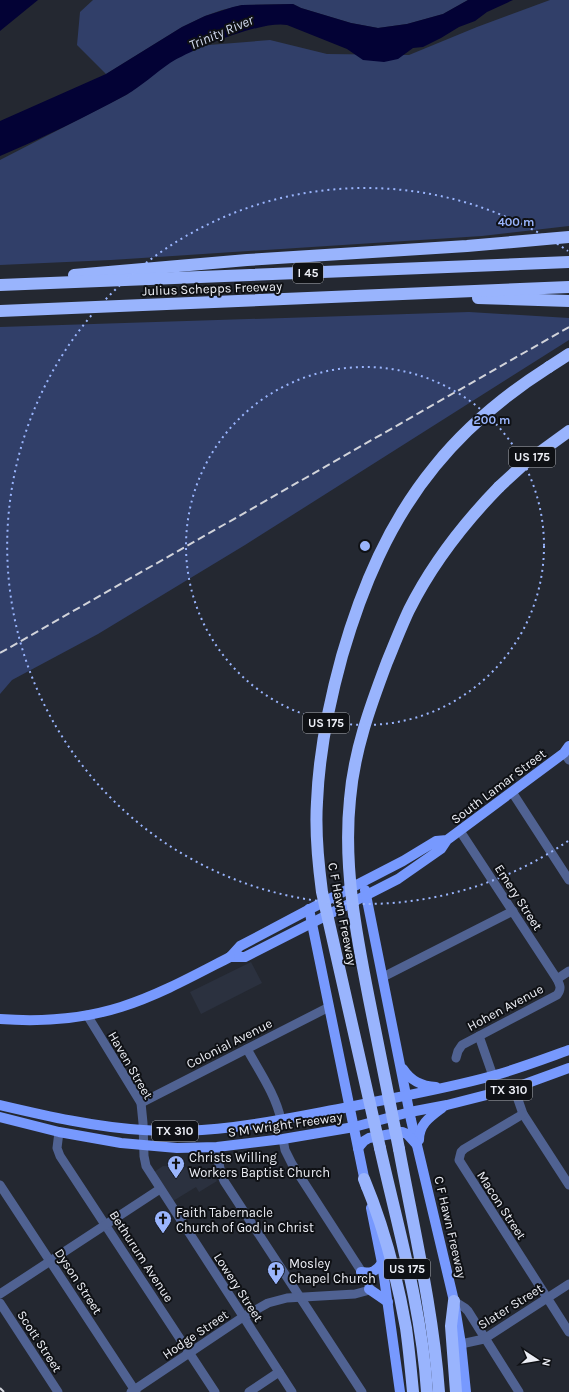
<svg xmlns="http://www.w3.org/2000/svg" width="569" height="1392" font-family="Karla,sans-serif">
<rect width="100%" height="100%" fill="#242831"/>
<g fill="#2b313f">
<path d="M251,962L262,983L201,1014L190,992Z"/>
<path d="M163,1166L206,1168L217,1181L199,1192L196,1187L173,1201L154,1172Z"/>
</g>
<g fill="#313f69">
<path d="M93,0H468L443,14L407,24L378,28L351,23L301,8L293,4L242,5L222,10L205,16L182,27L106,74L77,45L80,12Z"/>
<path d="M550,0H569V226L482,236L111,260L0,265V160L128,94L151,64L196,46L270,40L327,54L409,55L477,27Z"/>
<path d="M469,312L569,318V340L245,545L98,634L12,680L0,694V327Z"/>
</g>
<g fill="#030235">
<path d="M0,0H38L0,31Z"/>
<path d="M468,0H513L487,12L475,21L459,27L441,38L423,47L413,48L398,59L384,62L363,60L347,49L287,25C262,20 193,49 170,63C155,73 142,86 126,95C85,117 43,138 0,156V121L106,74L182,27L205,16L233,7L242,5L293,4L301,8L351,23L378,28L407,24L443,14Z"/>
</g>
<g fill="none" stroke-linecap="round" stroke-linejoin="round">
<g stroke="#506292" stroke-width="9">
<path d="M564,753L569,760"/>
<path d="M512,792L569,880"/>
<path d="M383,977L513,911"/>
<path d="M557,979L569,971"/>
<path d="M87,1015L141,1103L143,1123L144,1156L146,1166L292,1392"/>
<path d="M479,1036L493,1076"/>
<path d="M247,1049C259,1071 276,1095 281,1120"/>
<path d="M456,1058L458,1051L462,1045L557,995C562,989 560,985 557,979L460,831"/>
<path d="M514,1088L523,1114L569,1185"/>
<path d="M141,1103L329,1007"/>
<path d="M523,1114L464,1149L461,1152L459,1160L569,1332"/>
<path d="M59,1132L57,1148L60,1156L215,1392"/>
<path d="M217,1147C218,1159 219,1170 224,1181L362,1392"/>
<path d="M0,1185L136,1392"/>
<path d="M0,1294L160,1189"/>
<path d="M454,1301L465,1308L468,1311L519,1392"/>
<path d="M0,1303L58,1392"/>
<path d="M461,1344L484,1339L569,1284"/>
<path d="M131,1392L243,1317L268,1303L287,1298L355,1294L366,1291L369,1289V1283L292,1164L285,1150L283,1139"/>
<path d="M249,1392L279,1372"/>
</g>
<g stroke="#7799fe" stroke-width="10">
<path d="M447,840L436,841L403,861L310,909L240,946L230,957H245L398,879L441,849L447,840L564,753L569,746"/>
<path d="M365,890L411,1120L454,1301L461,1344L466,1392"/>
<path d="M309,909L366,1187"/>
<path d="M0,1019C40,1022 83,1019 121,1007C159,995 195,975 230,957"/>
<path d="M403,1069C411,1081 421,1086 436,1087"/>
<path d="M0,1105C47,1116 94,1127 143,1130C216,1135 279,1120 349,1107C397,1097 445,1089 492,1076C518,1069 544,1059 569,1050"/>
<path d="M0,1117L59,1132L121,1143L177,1148L217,1147L283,1139L354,1127L410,1112L447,1105L514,1088L569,1068"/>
<path d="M419,1140C419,1124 430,1117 442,1108"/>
<path d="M358,1148L364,1141L369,1138L402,1132L407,1134L417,1145"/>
<path d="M371,1208L382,1263L400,1392"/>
<path d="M361,1272C371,1274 377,1271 382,1263"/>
<path d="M369,1289L388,1302"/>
</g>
<g stroke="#99b4fd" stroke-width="12">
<path d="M74,275L247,260L467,246L569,237"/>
<path d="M0,285L569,262"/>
<path d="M478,298L569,301"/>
<path d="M0,311L569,287"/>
<path d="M549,367L569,354"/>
<path d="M499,487L525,463L569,431"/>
<path d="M380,1148C398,1228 422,1310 427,1392"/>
<path d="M399,1149C414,1230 433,1310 439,1392"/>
<path d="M364,1179C384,1227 397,1277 406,1328C409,1349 411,1371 413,1392"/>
<path d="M454,1301L451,1326L456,1392"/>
</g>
<g stroke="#d1d3da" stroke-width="2" stroke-dasharray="8 4" stroke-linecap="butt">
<path d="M0,653L569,327"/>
<path d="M0,1388L4,1392"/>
</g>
<g stroke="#99b4fd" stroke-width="12">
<path d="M380,1148L322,892C318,862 315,832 317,802C319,752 329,703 342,656C362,587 389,522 435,466C468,425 505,395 549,367"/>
<path d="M399,1149C389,1099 379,1049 369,999C356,933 343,866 350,799C354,751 370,707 387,662C394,645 401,627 409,610C432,564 463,524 499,487"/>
</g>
</g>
<g fill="none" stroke="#9ab5fd" stroke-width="2" stroke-dasharray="2 4">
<circle cx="365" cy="546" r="179"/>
<path d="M568 841A358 358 0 1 1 568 251"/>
</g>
<defs>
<symbol id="church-pin" viewBox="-11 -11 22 30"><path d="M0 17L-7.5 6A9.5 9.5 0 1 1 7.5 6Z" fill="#9ab5fd" stroke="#0f1115"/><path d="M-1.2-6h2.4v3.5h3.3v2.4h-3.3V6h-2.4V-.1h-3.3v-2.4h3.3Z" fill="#111"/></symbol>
</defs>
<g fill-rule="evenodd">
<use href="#church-pin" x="166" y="1154" width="20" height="27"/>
<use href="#church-pin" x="153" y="1209" width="20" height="27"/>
<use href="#church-pin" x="266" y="1260" width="20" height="27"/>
</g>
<g text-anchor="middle" stroke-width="4" stroke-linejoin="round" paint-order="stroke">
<g fill="#0f1115" stroke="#aaacb2" stroke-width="1">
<rect x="293" y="263" width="30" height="20" rx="3"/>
<rect x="509" y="447" width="46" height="20" rx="3"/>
<rect x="303" y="713" width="46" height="20" rx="3"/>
<rect x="486" y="1080" width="46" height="20" rx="3"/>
<rect x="152" y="1121" width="46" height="20" rx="3"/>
<rect x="384" y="1259" width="46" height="20" rx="3"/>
</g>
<g font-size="12" font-weight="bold" fill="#eceef5">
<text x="308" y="277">I 45</text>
<text x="532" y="461">US 175</text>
<text x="326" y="727">US 175</text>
<text x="509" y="1094">TX 310</text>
<text x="175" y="1135">TX 310</text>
<text x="407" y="1273">US 175</text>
</g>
<g font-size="13" fill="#eceef5" stroke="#0f1115">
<text transform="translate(212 288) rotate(-2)" y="5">Julius Schepps Freeway</text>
<text transform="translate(498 786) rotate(-37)" y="5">South Lamar Street</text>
<text transform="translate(519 897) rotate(57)" y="5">Emery Street</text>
<text transform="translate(343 914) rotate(79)" y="5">C F Hawn Freeway</text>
<text transform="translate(505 1007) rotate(-28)" y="5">Hohen Avenue</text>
<text transform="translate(229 1043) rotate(-27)" y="5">Colonial Avenue</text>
<text transform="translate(131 1065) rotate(60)" y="5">Haven Street</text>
<text transform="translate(285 1124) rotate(-8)" y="5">S M Wright Freeway</text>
<text transform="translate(502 1205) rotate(57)" y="5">Macon Street</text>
<text transform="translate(451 1227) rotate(77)" y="5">C F Hawn Freeway</text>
<text transform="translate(142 1256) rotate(57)" y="5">Bethurum Avenue</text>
<text transform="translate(79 1281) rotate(57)" y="5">Dyson Street</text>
<text transform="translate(239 1287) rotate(57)" y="5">Lowery Street</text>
<text transform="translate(510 1306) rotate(-32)" y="5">Slater Street</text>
<text transform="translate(195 1334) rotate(-34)" y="5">Hodge Street</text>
<text transform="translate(40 1341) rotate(57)" y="5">Scott Street</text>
</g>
<g font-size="13" fill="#eceef5" stroke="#0f1115" text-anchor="start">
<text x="189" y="1162">Christs Willing<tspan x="189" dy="15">Workers Baptist Church</tspan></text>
<text x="176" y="1217">Faith Tabernacle<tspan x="176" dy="15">Church of God in Christ</tspan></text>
<text x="289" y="1268">Mosley<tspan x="289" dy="15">Chapel Church</tspan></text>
</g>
<g font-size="14" font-style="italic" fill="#d4dcf1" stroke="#0f1115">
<text transform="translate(221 32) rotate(-23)" y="5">Trinity River</text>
</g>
</g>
<circle cx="365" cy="546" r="6" fill="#9ab5fd" stroke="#0f1115" stroke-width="2"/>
<g font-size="12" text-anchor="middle" font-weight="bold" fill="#9ab5fd" stroke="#0f1115" stroke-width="4" stroke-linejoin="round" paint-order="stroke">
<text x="516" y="226">400 m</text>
<text x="492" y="424">200 m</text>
</g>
<g transform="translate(537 1360) rotate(102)" stroke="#0f1115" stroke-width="3" paint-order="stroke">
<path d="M0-3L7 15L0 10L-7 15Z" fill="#eceef5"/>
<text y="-6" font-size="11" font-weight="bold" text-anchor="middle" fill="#eceef5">N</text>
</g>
</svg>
